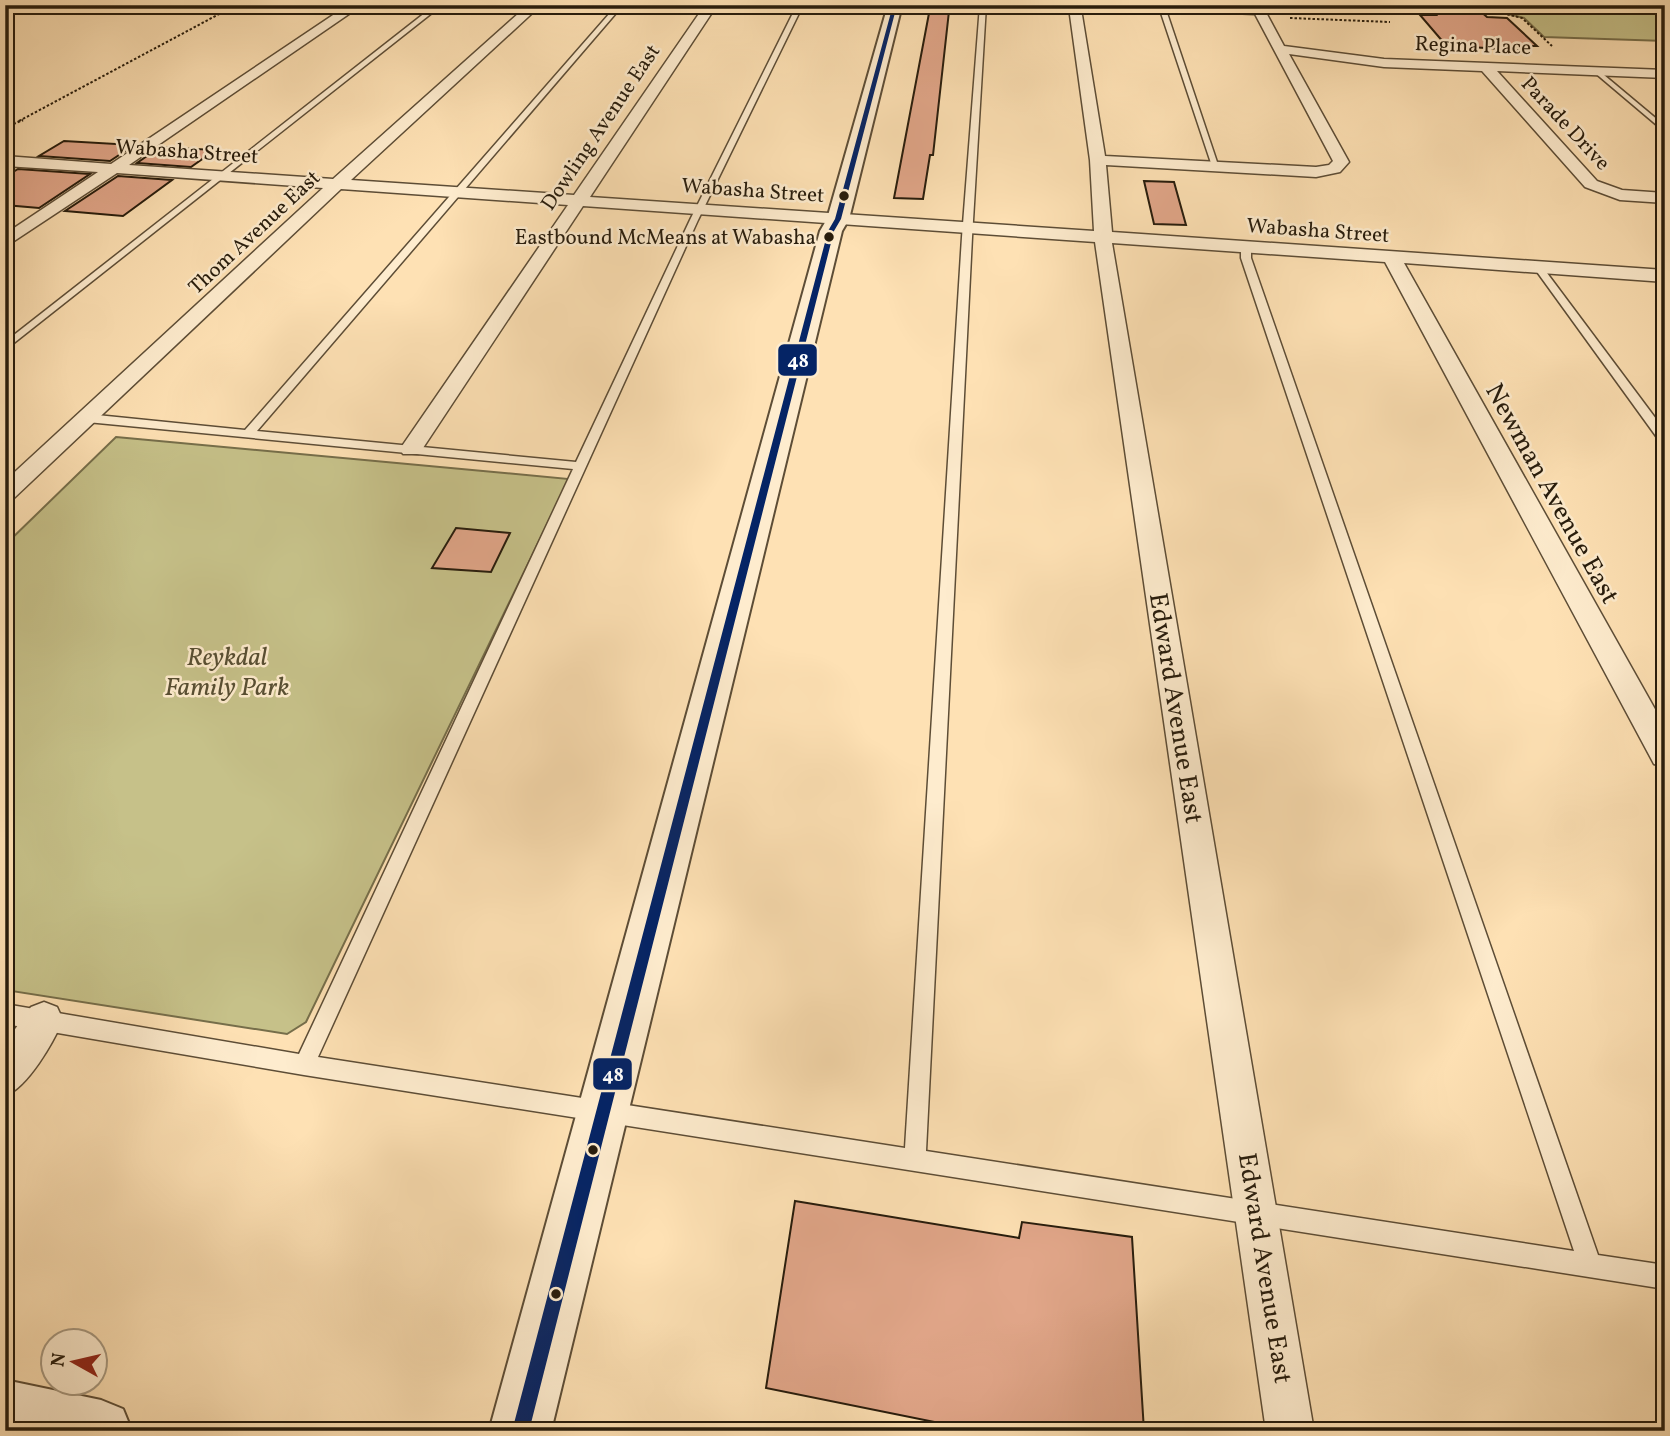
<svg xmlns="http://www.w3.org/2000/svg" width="1670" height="1436" font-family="Vollkorn,serif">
<rect width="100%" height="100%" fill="#fee1b4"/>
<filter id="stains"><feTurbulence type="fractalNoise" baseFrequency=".00286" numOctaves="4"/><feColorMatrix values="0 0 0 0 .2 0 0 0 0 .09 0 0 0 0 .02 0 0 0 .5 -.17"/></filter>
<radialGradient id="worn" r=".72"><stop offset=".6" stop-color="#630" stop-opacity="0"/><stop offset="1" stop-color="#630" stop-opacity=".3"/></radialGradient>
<g fill="#c6c189" stroke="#766e4a" stroke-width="2">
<path d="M1432,5H1663L1665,41L1544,37L1524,18L1480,7Z"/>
<path d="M116,437L569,479L306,1022L287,1034L5,990V545Z"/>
</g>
<g fill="#e1a689" stroke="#271c0c" stroke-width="2">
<path d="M930,8L949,11L933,155H930L923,199L894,198Z"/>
<path d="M1430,8L1479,10L1487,17L1507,18L1537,46H1517L1521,50L1469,47L1465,44L1444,43L1420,15H1436Z"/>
<path d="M64,141L134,145L110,161L39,156Z"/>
<path d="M160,147L215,150L191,167L137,163Z"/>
<path d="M18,169L90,174L39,208L5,205V177Z"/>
<path d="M118,176L172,180L123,216L65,211Z"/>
<path d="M1144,181L1174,182L1186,225L1154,224Z"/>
<path d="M456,528L510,533L491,572L432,568Z"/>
<path d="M795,1201L1019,1238L1022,1222L1132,1237L1144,1431H979L766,1388Z"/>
</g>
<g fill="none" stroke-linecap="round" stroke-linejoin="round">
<defs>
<g id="service">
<path d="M435,5H442L5,350V342Z"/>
<path d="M617,5H623L257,431L576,462L690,220L797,5H803L698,220L318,1057L905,1148L962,237L980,5H986L972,237L926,1151L1574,1251L1241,258V248L1246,245L1251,248V258L1598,1255L1665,1265V1289L304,1075L5,1024V1004L299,1054L573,469L87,422L81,418L87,414L245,430Z"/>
<path d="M1162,5L1165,7L1219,168L1212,166L1159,7Z"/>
<path d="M1594,70H1598L1665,126V132L1594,72Z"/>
<path d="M1535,265H1541L1665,431V444L1661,443L1535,269Z"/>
</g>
<g id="minor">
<path d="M348,5H362L129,165L333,179L528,5H541L351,180L574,195L705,5H717L590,197L1094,231L1090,160L1070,15L1072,7L1078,5H1262L1284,46L1384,59L1665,70V78L1497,71L1597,181L1622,190L1665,193V203L1620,200L1585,187L1482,71L1384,67L1289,54L1349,162L1340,172L1316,177L1106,165L1112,232L1665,270V282L1404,263L1665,727V767L1654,764L1385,262L1112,243L1314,1431H1266L1095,242L583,206L419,454H403L400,449L568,205L341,189L13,499L5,501V481L323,188L117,173L5,247V234L98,172L5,166V156L111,164ZM1102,8L1255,14L1333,161L1329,165L1316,167L1105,156L1082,15V12Z"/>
<path d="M44,1002L57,1007L63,1020C53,1043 28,1087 5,1096V1043L31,1007Z"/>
</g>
<g id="tertiary">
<path d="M888,5H902L849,219L842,231L551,1431H489L820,231L827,219Z"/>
<path d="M5,1380L101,1400L123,1409L132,1431H5Z"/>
</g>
</defs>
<use href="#service" stroke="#5d4d36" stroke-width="3"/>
<use href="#minor" stroke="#5d4d36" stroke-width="3"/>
<use href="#tertiary" stroke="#5d4d36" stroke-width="4"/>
<g stroke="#271c0c" stroke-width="2" stroke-dasharray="2.5 2" stroke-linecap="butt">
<path d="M1481,8L1522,18L1552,46"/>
<path d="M1290,18L1390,22"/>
<path d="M19,121L236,5"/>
</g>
<path stroke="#271c0c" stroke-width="2.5" stroke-dasharray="2.5 2" stroke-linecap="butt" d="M5,127L23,120"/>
<use href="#service" fill="#feecce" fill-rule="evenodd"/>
<use href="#minor" fill="#feecce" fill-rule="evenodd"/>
<use href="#tertiary" fill="#feecce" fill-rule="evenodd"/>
<defs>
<path id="bus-1" d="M893,5H897L841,219L834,231L529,1431H512L828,231L835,219Z"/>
</defs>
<use href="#bus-1" stroke="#feecce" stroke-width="6"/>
<use href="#bus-1" fill="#052465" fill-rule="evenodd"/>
</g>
<g fill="#271c0c" stroke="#feecce" stroke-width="2.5">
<circle cx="844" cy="196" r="6"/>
<circle cx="829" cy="237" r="6"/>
<circle cx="593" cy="1150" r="6"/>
<circle cx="556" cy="1294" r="6"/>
</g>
<g text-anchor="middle" stroke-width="5" stroke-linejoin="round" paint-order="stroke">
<g font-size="21" fill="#271c0c" stroke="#feecce">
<text transform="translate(1473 45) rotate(2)" y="7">Regina Place</text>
<text transform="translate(1566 123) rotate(47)" y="7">Parade Drive</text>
<text transform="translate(600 127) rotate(-56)" y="7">Dowling Avenue East</text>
<text transform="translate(187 151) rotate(4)" y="7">Wabasha Street</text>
<text transform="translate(753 190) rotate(4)" y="7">Wabasha Street</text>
<text transform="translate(1318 230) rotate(4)" y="7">Wabasha Street</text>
<text transform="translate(254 232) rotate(-43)" y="7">Thom Avenue East</text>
</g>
<g font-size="21" fill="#271c0c" stroke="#feecce" text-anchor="end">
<text x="816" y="244">Eastbound McMeans at Wabasha</text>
</g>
<g font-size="26" fill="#271c0c" stroke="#feecce">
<text transform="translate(1553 493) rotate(61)" y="9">Newman Avenue East</text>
<text transform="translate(1177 708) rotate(81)" y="9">Edward Avenue East</text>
<text transform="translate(1266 1268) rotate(81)" y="9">Edward Avenue East</text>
</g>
<g font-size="26" font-style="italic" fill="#574e32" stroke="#feecce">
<text x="227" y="665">Reykdal<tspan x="227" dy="30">Family Park</tspan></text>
</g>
</g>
<g stroke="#feecce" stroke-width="2.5">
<rect x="777" y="343" width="41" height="34" rx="7" fill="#052465"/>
<rect x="592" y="1057" width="41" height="34" rx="7" fill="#052465"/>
</g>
<g font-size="19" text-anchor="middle" font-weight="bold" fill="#fff">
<text x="798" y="367">48</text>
<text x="613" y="1081">48</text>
</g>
<rect width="1670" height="1436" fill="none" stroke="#fee1b4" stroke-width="28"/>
<rect x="7" y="7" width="1656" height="1422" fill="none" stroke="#271c0c" stroke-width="3.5"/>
<rect x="14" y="14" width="1642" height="1408" fill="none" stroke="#271c0c" stroke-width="2"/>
<g transform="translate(74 1362) rotate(278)"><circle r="33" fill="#feecce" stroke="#a89980" stroke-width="2"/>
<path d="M0-5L12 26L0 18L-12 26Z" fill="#8f2418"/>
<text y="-10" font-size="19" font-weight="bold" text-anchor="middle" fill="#271c0c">N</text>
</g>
<rect width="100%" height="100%" filter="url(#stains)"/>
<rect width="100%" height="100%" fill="url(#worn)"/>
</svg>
